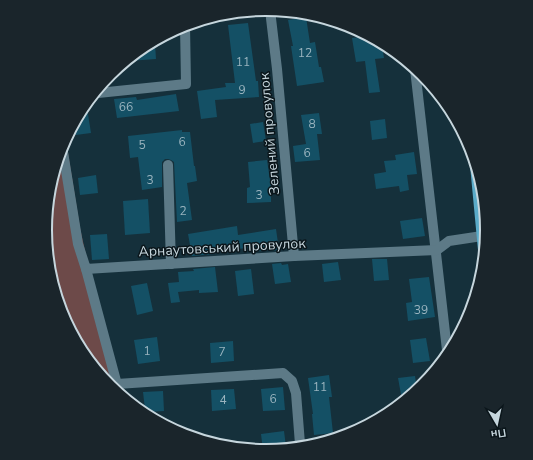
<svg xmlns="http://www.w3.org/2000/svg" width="533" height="460" font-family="'Nunito Sans',sans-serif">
<rect width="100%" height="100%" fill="#15303b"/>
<path fill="#6d4a49" d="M66,140L80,228L116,390L110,386L62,314L46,230L62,145Z"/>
<g fill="#145065">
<path d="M306,17L310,43L315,42L319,67H321L324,82L297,86L291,46H293L288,20Z"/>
<path d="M248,23L256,81H258L259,97L215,100L217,117L201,119L197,91L226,87L225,83H235L228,25Z"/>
<path d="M358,30L382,46L384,58L375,59L380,92L369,93L365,61L356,62L352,38L359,37Z"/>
<path d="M155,44L156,59L129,61Z"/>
<path d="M176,94L179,111L117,118L114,99L136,97L137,100Z"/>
<path d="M87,108L91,133L68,136Z"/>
<path d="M319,113L322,134H317L320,160L295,162L293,146L306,144L301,115Z"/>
<path d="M385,119L387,138L372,140L370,121Z"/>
<path d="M263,122L266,141L253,143L250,124Z"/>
<path d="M182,130V132H190L194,166H195L197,181L187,183L192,220L177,222L174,162L171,160L168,159H165L162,162V187L142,190L138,157L130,158L128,136Z"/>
<path d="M414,152L417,174L407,175L409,190L400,192L399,186L376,189L374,174L386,172L384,161L396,160L395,155Z"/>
<path d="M267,160L271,187V202L247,203V188L250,187L248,162Z"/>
<path d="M96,175L98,193L80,195L78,178Z"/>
<path d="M148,199L150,233L125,235L123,201Z"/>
<path d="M422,218L425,236L403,239L400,221Z"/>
<path d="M237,226L238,235L276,229L279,250L270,251V249L259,251L258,246L214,253V254L192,256L188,234Z"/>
<path d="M107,234L109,259L92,260L90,235Z"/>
<path d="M372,259H387L389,280L374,281Z"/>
<path d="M338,262L341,280L324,282L322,264Z"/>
<path d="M281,263L282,265L288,264L291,282L275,284L272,264Z"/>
<path d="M215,267L218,292L199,293V290L178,292L180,302L171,303L168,283L179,282L178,272L194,271L193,269Z"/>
<path d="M251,269L254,294L238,296L235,271Z"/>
<path d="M429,277L435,317L408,321L406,303L412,302L409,279Z"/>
<path d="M147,283L153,311L137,315L131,286Z"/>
<path d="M157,337L160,361L138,364L134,340Z"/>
<path d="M426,338L430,361L413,363L410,340Z"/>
<path d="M233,341L234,361L211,363L210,343Z"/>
<path d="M329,375L332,397H329L333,433L314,435L312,414H313L308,378Z"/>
<path d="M415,376L417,390L402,400L398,378Z"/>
<path d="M283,387L285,410L263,411L261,389Z"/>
<path d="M234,389L236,409L212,411L211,390Z"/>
<path d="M163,391L164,411L149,412L145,409L143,392Z"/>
<path d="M284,431L286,447L266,451L263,450L261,434Z"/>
</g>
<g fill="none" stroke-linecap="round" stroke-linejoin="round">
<g stroke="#5d7a87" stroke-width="10">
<path d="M270,10L277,69L294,256"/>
<path d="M415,69L447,350"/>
<path d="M98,93L186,84L185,25"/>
<path d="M62,146L78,244L86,269L294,256L437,250L449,241L482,236"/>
<path d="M168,165L171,264"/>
<path d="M86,269L119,392"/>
<path d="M117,384L283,373L292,381L296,393L300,444"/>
</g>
<path stroke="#5aabc9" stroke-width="10" d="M475,165L483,250"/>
</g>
<g text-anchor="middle" stroke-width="3" stroke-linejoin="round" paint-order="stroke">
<g font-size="12" fill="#9ab4bf">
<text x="305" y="57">12</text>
<text x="243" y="66">11</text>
<text x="242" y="94">9</text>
<text x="126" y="111">66</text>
<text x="312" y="128">8</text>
<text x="182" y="146">6</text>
<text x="142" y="149">5</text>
<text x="307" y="157">6</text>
<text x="150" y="184">3</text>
<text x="259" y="199">3</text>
<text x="183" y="215">2</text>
<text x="421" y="314">39</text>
<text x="147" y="355">1</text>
<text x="222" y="356">7</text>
<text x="320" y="391">11</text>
<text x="273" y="403">6</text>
<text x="223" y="404">4</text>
</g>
<g font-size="14" fill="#c6d6dd" stroke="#0b161b">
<text transform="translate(269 134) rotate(-95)" y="5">Зелений провулок</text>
<text transform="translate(222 247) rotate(-3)" y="5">Арнаутовський провулок</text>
</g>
</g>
<path d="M0 0H533V460H0ZM52 230a214 214 0 1 1 428 0a214 214 0 1 1-428 0Z" fill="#1a252b" fill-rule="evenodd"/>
<path fill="none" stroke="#c6d6dd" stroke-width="2" d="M52 230a214 214 0 1 1 428 0a214 214 0 1 1-428 0Z"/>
<g transform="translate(497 424) rotate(171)" stroke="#0b161b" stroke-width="3" paint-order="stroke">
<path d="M0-3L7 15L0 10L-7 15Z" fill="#c6d6dd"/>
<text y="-6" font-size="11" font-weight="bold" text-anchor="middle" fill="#c6d6dd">Пн</text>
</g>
</svg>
